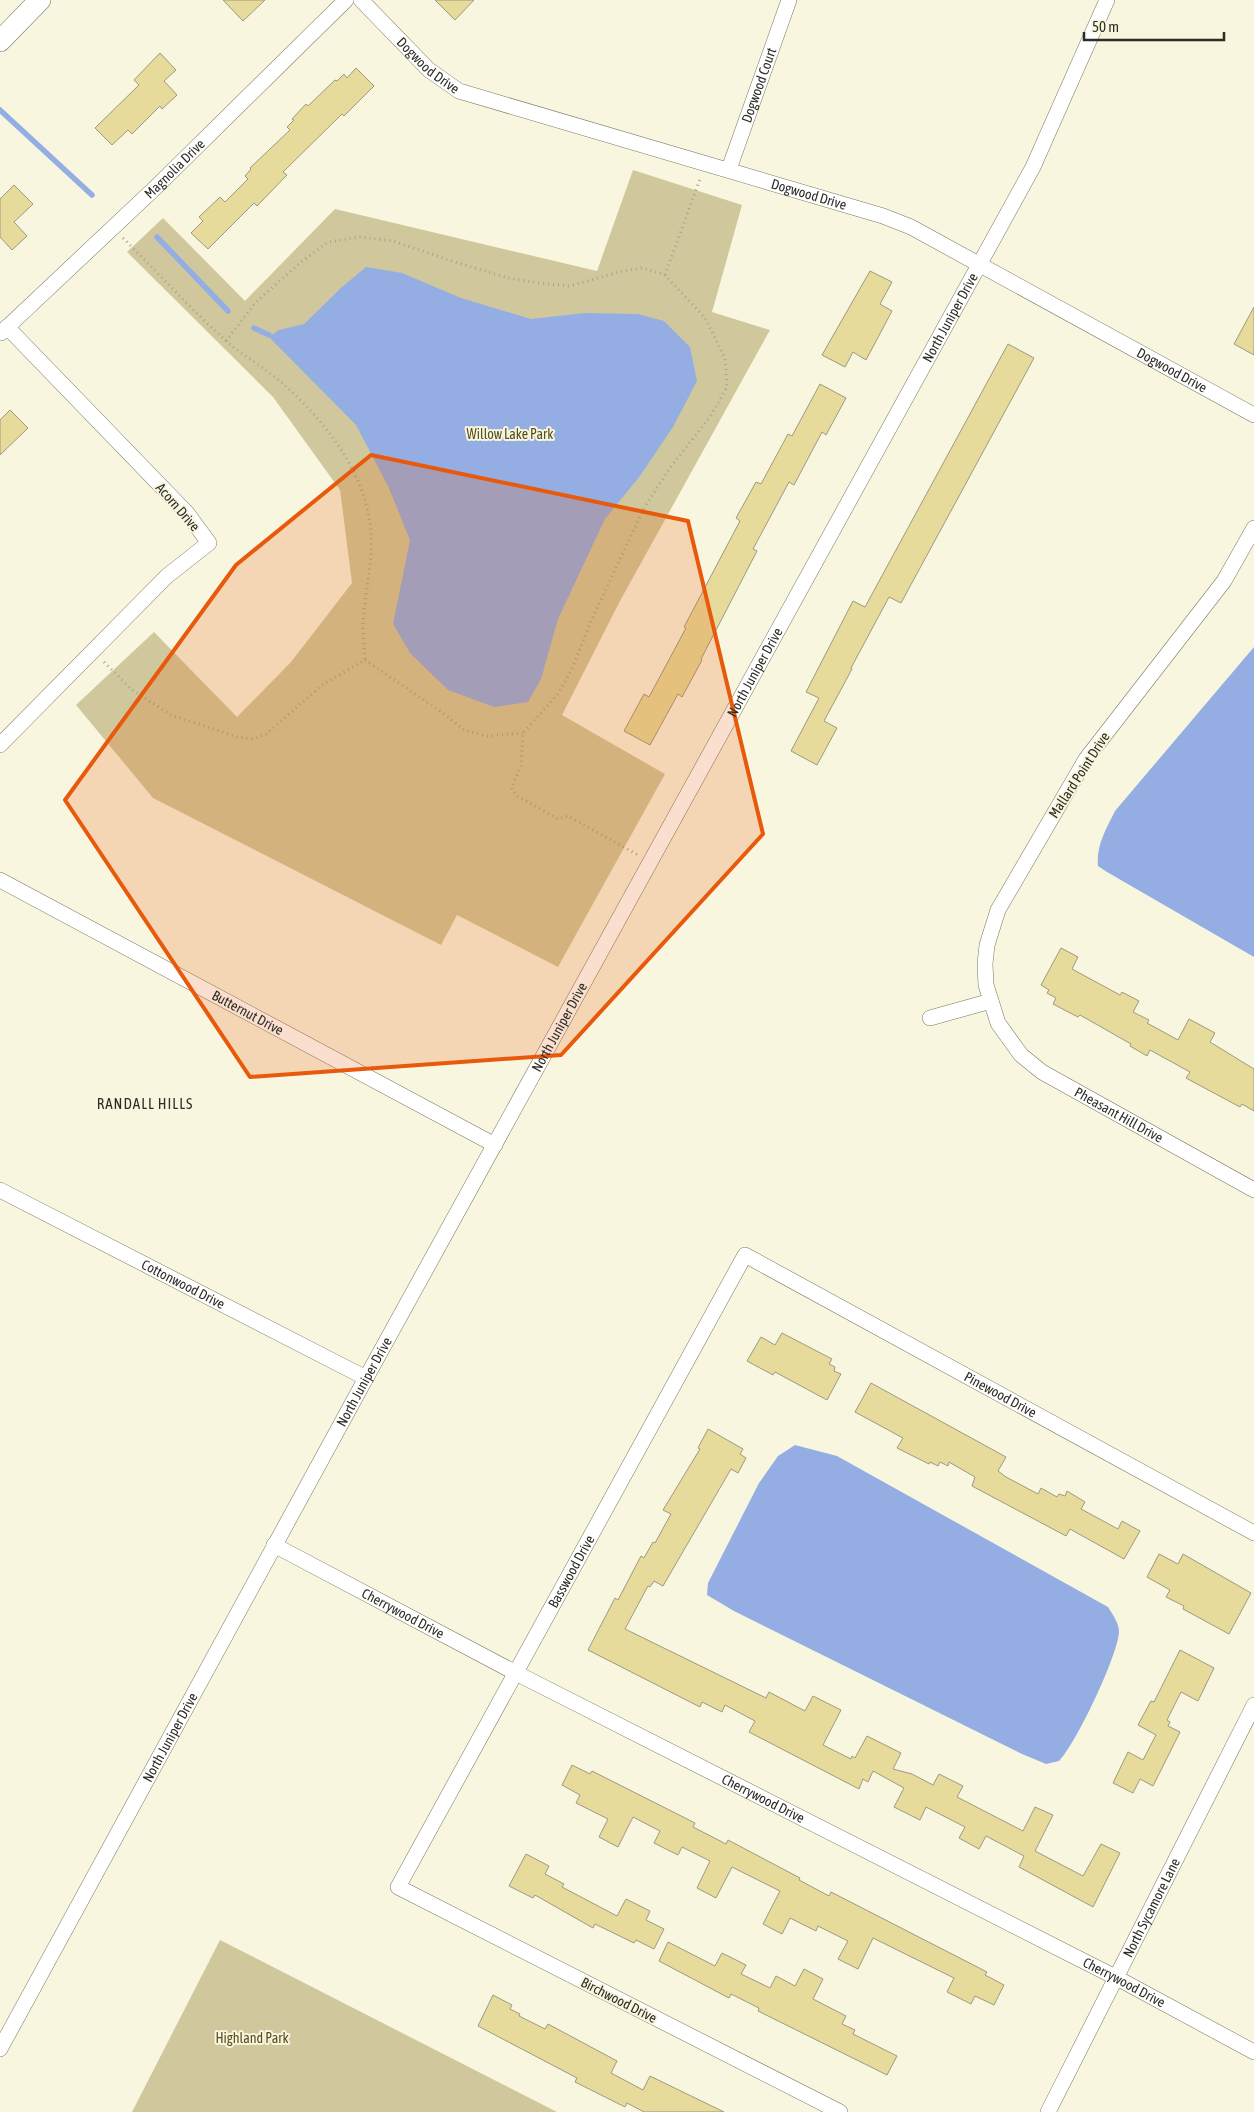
<svg xmlns="http://www.w3.org/2000/svg" width="1254" height="2112" font-family="'Asap Condensed',sans-serif">
<rect width="100%" height="100%" fill="#f9f6df"/>
<g fill="#d0c89c">
<path d="M633,170L742,205L712,312L770,330L620,601L562,715L665,774L558,967L457,915L441,945L153,798L76,705L154,632L237,717L291,662L352,583L340,490L273,397L127,252L163,218L245,301L335,209L597,271Z"/>
<path d="M220,1940L557,2112H132Z"/>
</g>
<g fill="#94aee4">
<path d="M366,267L402,273L461,298L531,319L585,313L638,314L664,321L690,347L697,381L673,427L640,476L605,519L558,619L541,679L528,702L494,707L448,690L410,653L393,624L410,540L388,486L356,425L269,337L279,330L304,324L342,287Z"/>
<path d="M1254,647V957L1107,872L1098,866C1096,846 1106,829 1115,811Z"/>
<path d="M795,1445L837,1456L1108,1607C1113,1615 1119,1623 1119,1632C1118,1655 1076,1744 1059,1761L1046,1764L1022,1754L734,1611L707,1595L708,1583L759,1483L778,1456Z"/>
</g>
<g fill="none" stroke-linecap="round" stroke-linejoin="round">
<g stroke="#94aee4" stroke-width="5.5">
<path d="M0,110L92,195"/>
<path d="M157,237L228,311"/>
<path d="M254,328L269,335"/>
</g>
</g>
<g fill="#e6db9a" stroke="#9d9984">
<path d="M223,0H265L243,21Z"/>
<path d="M435,0H474L455,20Z"/>
<path d="M160,53L176,70L164,81L177,95L162,109L160,106L132,134L128,130L112,145L95,128L139,85L134,80Z"/>
<path d="M356,68L374,86L344,116L342,114L283,172L287,175L257,206L254,203L208,249L191,233L203,221L199,217L220,197L225,202L248,179L245,176L251,169L250,168L290,130L287,127L294,120L292,119L306,104L308,106L335,80L337,81L344,74L347,78Z"/>
<path d="M14,185L33,204L14,222L27,236L12,250L0,237V199Z"/>
<path d="M870,271L892,282L880,304L892,311L866,360L853,352L845,367L822,355Z"/>
<path d="M1254,307V355L1234,344Z"/>
<path d="M1008,344L1034,358L901,603L889,597L851,668L852,669L824,721L837,728L817,765L791,751L819,698L806,692L853,601L865,607Z"/>
<path d="M820,384L846,398L826,435L822,432L794,485L789,482L753,549L757,551L701,659L702,660L682,697L678,694L650,745L624,731L644,694L649,697L686,628L684,627L740,521L736,518L756,482L761,484L788,434L792,436Z"/>
<path d="M10,410L28,428L0,455V420Z"/>
<path d="M1061,948L1078,957L1072,969L1120,995L1122,992L1139,1001L1133,1012L1149,1020L1147,1023L1178,1040L1189,1019L1215,1033L1210,1042L1254,1069V1111L1242,1104L1240,1107L1186,1078L1190,1072L1150,1050L1147,1056L1130,1046L1131,1044L1080,1015L1078,1017L1053,1004L1056,998L1047,993L1049,990L1041,985Z"/>
<path d="M782,1333L832,1359L829,1364L835,1367L834,1371L841,1374L827,1400L775,1372L773,1375L747,1361L761,1337L775,1345Z"/>
<path d="M871,1383L1006,1457L998,1471L1006,1477L1038,1494L1041,1488L1057,1497L1059,1494L1065,1496L1067,1491L1085,1502L1081,1509L1118,1529L1122,1521L1140,1531L1124,1559L1070,1529L1066,1536L972,1486L975,1477L949,1462L948,1466L940,1462L938,1466L930,1462L929,1464L897,1448L903,1438L855,1412Z"/>
<path d="M708,1429L743,1449L740,1454L746,1458L738,1473L731,1469L663,1586L654,1581L650,1587L648,1586L625,1629L766,1698L769,1692L805,1711L813,1696L841,1710L823,1745L851,1759L852,1756L855,1758L867,1736L901,1753L893,1769L912,1774L933,1785L939,1774L963,1786L957,1797L1023,1831L1035,1807L1053,1815L1035,1851L1083,1876L1101,1844L1120,1853L1093,1907L1019,1867L1024,1856L986,1836L979,1849L959,1838L965,1827L926,1807L920,1820L894,1807L904,1788L873,1771L868,1782L863,1779L859,1789L749,1732L755,1721L725,1705L722,1712L702,1702L700,1707L588,1650L615,1598L618,1600L641,1556L644,1558L653,1542L655,1543L671,1514L663,1510L700,1449L698,1448Z"/>
<path d="M1159,1554L1178,1564L1183,1554L1251,1593L1229,1634L1183,1609L1184,1606L1166,1597L1170,1590L1147,1577Z"/>
<path d="M1180,1650L1214,1668L1198,1701L1181,1692L1167,1720L1170,1722L1168,1726L1180,1732L1153,1786L1140,1779L1133,1793L1113,1783L1128,1752L1143,1760L1156,1735L1138,1725L1151,1701L1154,1702Z"/>
<path d="M572,1765L590,1774L592,1771L695,1823L693,1827L726,1844L728,1840L800,1878L799,1880L829,1896L831,1892L987,1972L985,1975L1004,1985L994,2005L975,1996L971,2004L947,1992L954,1978L873,1938L858,1969L838,1959L848,1941L818,1926L816,1931L790,1918L782,1934L763,1924L780,1891L732,1867L716,1898L697,1888L710,1861L682,1847L678,1855L654,1843L660,1831L633,1817L618,1847L599,1837L608,1819L576,1803L580,1795L562,1785Z"/>
<path d="M526,1854L549,1866L545,1874L564,1884L562,1887L617,1916L626,1899L650,1911L646,1920L664,1929L654,1949L636,1940L634,1943L595,1924L593,1928L535,1895L533,1898L509,1886Z"/>
<path d="M668,1942L715,1966L722,1953L746,1965L741,1974L770,1988L776,1976L795,1986L804,1969L823,1979L813,1999L846,2016L842,2024L855,2030L853,2034L897,2056L887,2075L758,2011L759,2008L731,1994L729,1998L659,1961Z"/>
<path d="M493,1995L512,2005L510,2009L520,2014L519,2016L545,2029L548,2024L617,2061L611,2073L643,2090L650,2076L724,2112H644L627,2103L625,2107L575,2082L577,2078L478,2026Z"/>
</g>
<g fill="none" stroke-linecap="round" stroke-linejoin="round">
<defs>
<g id="street">
<path id="s1" d="M361,0L429,70L459,91L883,216L911,227L1254,415"/>
<path id="s2" d="M729,169L789,0"/>
<path id="s3" d="M1,333L156,187L346,0"/>
<path id="s4" d="M1254,528L1224,581L1086,759L998,910L987,945L985,964L986,985L998,1023L1021,1055L1042,1072L1254,1190"/>
<path d="M0,745L167,576L209,543L187,513L7,327"/>
<path id="s5" d="M0,880L495,1145"/>
<path d="M930,1018L991,1001"/>
<path id="s6" d="M0,1190L366,1378"/>
<path id="s7" d="M274,1545L514,1672L1117,1978L1254,2052"/>
<path id="s8" d="M0,2049L366,1378L1033,167L1107,0"/>
<path id="s9" d="M840,2112L398,1887L745,1255L1254,1533"/>
<path id="s10" d="M1048,2112L1254,1705"/>
</g>
<path id="secondary" d="M0,41L40,0"/>
</defs>
<use href="#street" stroke="#7a7763" stroke-width="16"/>
<use href="#secondary" stroke="#7a7763" stroke-width="22"/>
<g stroke="#a5a392" stroke-width="3" stroke-dasharray="1 4" stroke-linecap="butt">
<path d="M123,238C157,272 190,308 225,340C243,356 264,367 282,383C322,418 359,464 369,517C376,553 365,587 363,622C363,635 364,648 365,660"/>
<path d="M665,275L700,179"/>
<path d="M226,341L256,302L301,262L328,242L360,237L393,241L455,262L508,278L539,283L569,286L623,271L643,268L665,275L705,318L725,358L727,387L710,417L672,465L644,508L591,621L572,669L558,694L523,733L521,766L511,788L517,796L558,819L568,816L638,855"/>
<path d="M365,660L440,711L464,730L486,736L523,733"/>
<path d="M104,662L131,689L171,715L237,737L253,739L266,734L322,685L365,660"/>
</g>
<use href="#street" stroke="#fff" stroke-width="15"/>
<use href="#secondary" stroke="#fff" stroke-width="21"/>
</g>
<path fill="#e8590c" fill-opacity="0.2" stroke="#e8590c" stroke-width="4" stroke-linejoin="round" d="M371,455L688,521L763,834L561,1055L250,1077L65,800L236,565Z"/>
<g text-anchor="middle" stroke-width="4" stroke-linejoin="round" paint-order="stroke">
<g font-size="14" fill="#2e2d25" stroke="#f9f6df">
<text dy="5" stroke="none"><textPath href="#s1" startOffset="94">Dogwood Drive</textPath></text>
<text dy="5" stroke="none"><textPath href="#s2" startOffset="89">Dogwood Court</textPath></text>
<text dy="5" stroke="none"><textPath href="#s3" startOffset="239">Magnolia Drive</textPath></text>
<text dy="5" stroke="none"><textPath href="#s1" startOffset="499">Dogwood Drive</textPath></text>
<text dy="5" stroke="none"><textPath href="#s8" startOffset="1975">North Juniper Drive</textPath></text>
<text dy="5" stroke="none"><textPath href="#s1" startOffset="904">Dogwood Drive</textPath></text>
<text transform="translate(178 507) rotate(49)" y="5">Acorn Drive</text>
<text dy="5" stroke="none"><textPath href="#s8" startOffset="1570">North Juniper Drive</textPath></text>
<text transform="translate(1079 775) rotate(-57)" y="5">Mallard Point Drive</text>
<text dy="5" stroke="none"><textPath href="#s5" startOffset="281">Butternut Drive</textPath></text>
<text dy="5" stroke="none"><textPath href="#s8" startOffset="1165">North Juniper Drive</textPath></text>
<text dy="5" stroke="none"><textPath href="#s4" startOffset="732">Pheasant Hill Drive</textPath></text>
<text dy="5" stroke="none"><textPath href="#s6" startOffset="206">Cottonwood Drive</textPath></text>
<text dy="5" stroke="none"><textPath href="#s8" startOffset="760">North Juniper Drive</textPath></text>
<text dy="5" stroke="none"><textPath href="#s9" startOffset="1508">Pinewood Drive</textPath></text>
<text dy="5" stroke="none"><textPath href="#s9" startOffset="856">Basswood Drive</textPath></text>
<text dy="5" stroke="none"><textPath href="#s7" startOffset="146">Cherrywood Drive</textPath></text>
<text dy="5" stroke="none"><textPath href="#s8" startOffset="355">North Juniper Drive</textPath></text>
<text dy="5" stroke="none"><textPath href="#s7" startOffset="551">Cherrywood Drive</textPath></text>
<text dy="5" stroke="none"><textPath href="#s10" startOffset="229">North Sycamore Lane</textPath></text>
<text dy="5" stroke="none"><textPath href="#s7" startOffset="956">Cherrywood Drive</textPath></text>
<text transform="translate(619 2000) rotate(27)" y="5">Birchwood Drive</text>
</g>
<g font-size="14" fill="#564e1d" stroke="#f9f6df">
<text x="510" y="439">Willow Lake Park</text>
<text x="252" y="2043">Highland Park</text>
</g>
<g font-size="15" letter-spacing="1" fill="#2e2d25" stroke="#f9f6df">
<text x="145" y="1109">RANDALL HILLS</text>
</g>
</g>
<path d="M1084 32v8h140v-8" fill="none" stroke="#2e2d25" stroke-width="2.5"/>
<text x="1092" y="32" font-size="15" fill="#2e2d25" stroke="#f9f6df" stroke-width="4" paint-order="stroke">50 m</text>
</svg>
